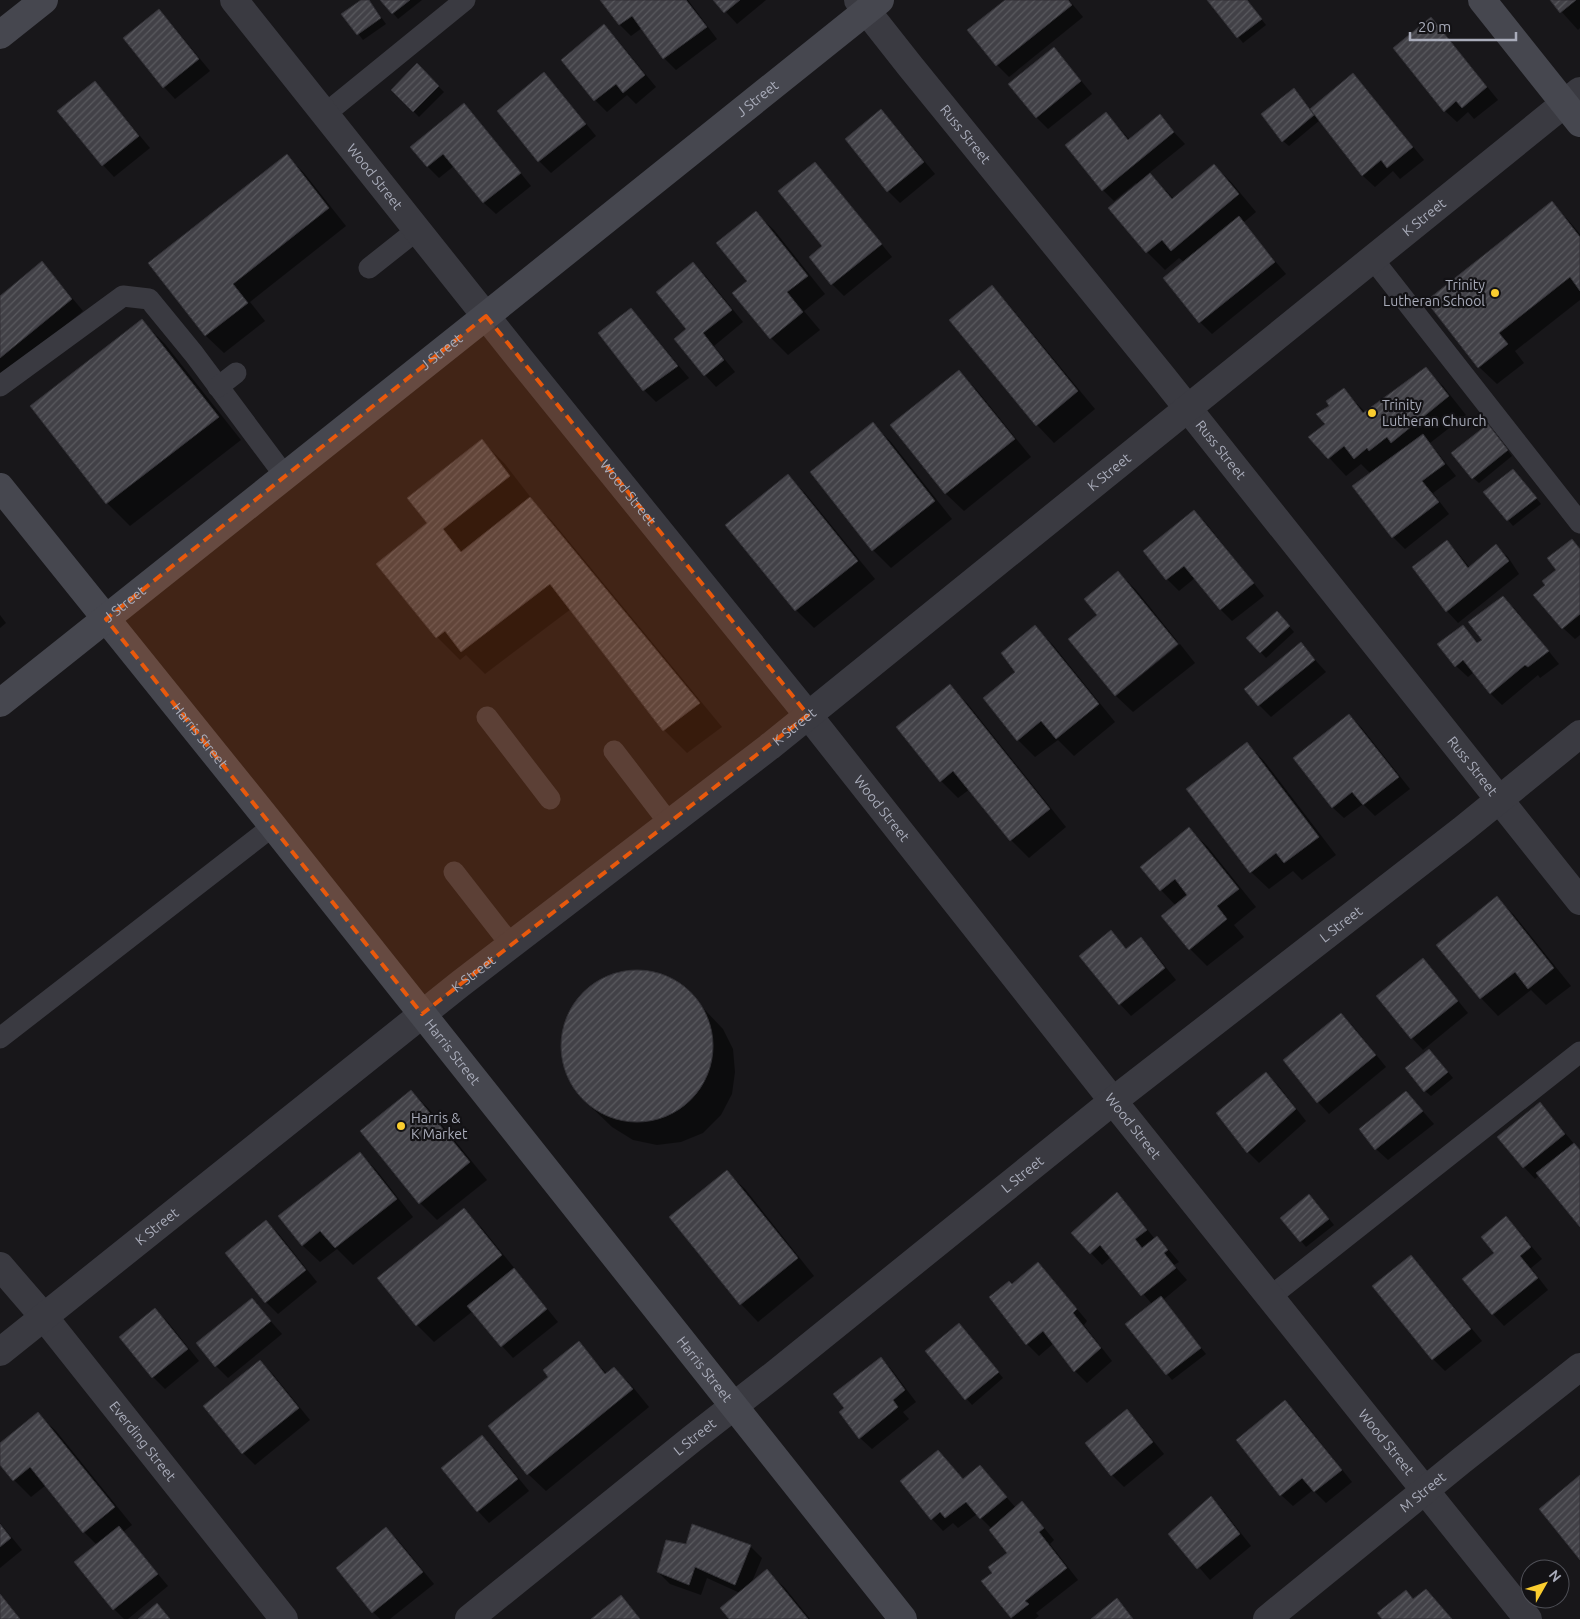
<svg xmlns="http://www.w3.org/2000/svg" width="1580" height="1619" font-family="Ubuntu,sans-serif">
<defs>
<pattern id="building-hatch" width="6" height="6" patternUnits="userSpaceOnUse" patternTransform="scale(1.25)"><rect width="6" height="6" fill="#424147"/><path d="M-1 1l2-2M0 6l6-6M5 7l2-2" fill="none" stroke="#5a5a5f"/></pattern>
</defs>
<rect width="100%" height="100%" fill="#18171a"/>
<g fill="#0007">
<path d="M363,0H368L371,3L386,24L363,40L343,14Z"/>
<path d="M382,0H422L398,19Z"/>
<path d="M601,0H688L717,39L676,70L664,58L642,28L631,36L620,25Z"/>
<path d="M715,0H766L737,24Z"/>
<path d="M1007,0H1069L1083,17L1009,77L997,65L969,31Z"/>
<path d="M1209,0H1246L1266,25L1243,43Z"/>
<path d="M1551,0H1580V28L1578,30Z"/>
<path d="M159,11L170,22L210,71L175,99L164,87Z"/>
<path d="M1431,19L1442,31L1498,100L1474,119L1468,112L1457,122L1445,111Z"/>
<path d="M604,26L616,38L656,87L636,104L627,95L607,112L595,100L562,60Z"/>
<path d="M1054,49L1065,61L1092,94L1048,129L1037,118Z"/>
<path d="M417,65L444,92L419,117L393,90Z"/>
<path d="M544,74L555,85L596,136L551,173L539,161Z"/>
<path d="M1353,75L1364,86L1424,160L1400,179L1393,171L1375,187L1363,176L1320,120L1289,146L1283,141L1294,89L1311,110Z"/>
<path d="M95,83L106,95L150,148L114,177L103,165Z"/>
<path d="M464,105L475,116L531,186L496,214L484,203L454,166L439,178L427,166Z"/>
<path d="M881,111L893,123L935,174L900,203L888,191Z"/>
<path d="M1106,113L1130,140L1159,116L1185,144L1149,173L1174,199L1214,165L1232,183L1256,212L1243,223L1286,274L1212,334L1200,322L1164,278L1184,262L1179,258L1165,270L1147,252L1110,208L1138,185L1136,183L1114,201L1103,190Z"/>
<path d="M287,156L304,173L346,226L250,302L265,321L224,353L206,336L149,263Z"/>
<path d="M815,163L826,175L892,257L844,296L832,284L810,257L824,246Z"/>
<path d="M1552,203L1569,221L1580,234V300L1515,351L1524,363L1497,384L1479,367Z"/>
<path d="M756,213L774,230L825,294L804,311L820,330L788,355L771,338L748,281Z"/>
<path d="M42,263L53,275L83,311L0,379V298Z"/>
<path d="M693,264L705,275L743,322L714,346L735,372L716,387L705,375L687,329Z"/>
<path d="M992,287L1009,305L1095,409L1054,443L1037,425Z"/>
<path d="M631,309L642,321L689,378L656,402L644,390Z"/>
<path d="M142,321L165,344L241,440L130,526L107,503Z"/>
<path d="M1426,369L1443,386L1466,415L1430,443L1456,476L1433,493L1449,514L1405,549L1393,537L1354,487L1371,474L1361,464L1346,476L1310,437L1326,425L1331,406L1344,390L1366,413Z"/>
<path d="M959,372L976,389L1031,457L964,511L946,494L892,426Z"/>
<path d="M873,424L891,442L952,519L891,568L873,550Z"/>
<path d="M1493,431L1512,456L1479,483L1473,478Z"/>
<path d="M482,441L505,464L532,499L531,500L552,521L722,727L687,753L664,730L571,609L485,674L466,655L460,660L437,637L378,564L429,523Z"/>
<path d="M788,476L805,493L875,579L814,628L796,610L727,525Z"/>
<path d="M1518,476L1541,504L1513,526L1485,492Z"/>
<path d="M1194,512L1206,523L1264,596L1232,621L1221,610L1195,578L1179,591L1167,579Z"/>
<path d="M1572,540L1580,549V635L1575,639L1563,628L1547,585L1557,571Z"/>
<path d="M1447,541L1458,553L1470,568L1496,546L1508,557L1519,574L1458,623L1447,611Z"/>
<path d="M1118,572L1136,590L1178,642L1115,694L1099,616Z"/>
<path d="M1503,598L1515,609L1559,664L1540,678L1538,675L1502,705L1491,694L1474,672L1468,677L1456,666L1463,627L1479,644L1484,640Z"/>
<path d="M0,615L6,623L0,628Z"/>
<path d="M1282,618L1294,632L1266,658L1248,638Z"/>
<path d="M1035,627L1053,645L1115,722L1074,756L1058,740L1035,757L1018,740L1017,673Z"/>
<path d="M1180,644L1195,663L1133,712L1116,696Z"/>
<path d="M1301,644L1326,672L1271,717L1259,705Z"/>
<path d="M949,686L967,703L1066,827L1029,858L1011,840L970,789L958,798L941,781Z"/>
<path d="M1349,715L1361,727L1410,789L1375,816L1363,804L1344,818L1332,807Z"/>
<path d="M1247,744L1264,761L1336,855L1302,880L1293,871L1269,889L1251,872Z"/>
<path d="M1189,829L1207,846L1256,907L1234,925L1244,937L1207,966L1190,949L1176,906L1161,890L1142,867Z"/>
<path d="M1497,898L1514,915L1571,986L1546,1005L1531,990L1498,1016L1481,998Z"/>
<path d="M1111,932L1128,950L1141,939L1153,951L1176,980L1131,1016L1120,1004L1081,956Z"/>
<path d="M1423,960L1434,971L1468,1013L1423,1050L1412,1038Z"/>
<path d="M643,971L665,977L684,988L723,1029L733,1049L735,1072L732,1094L721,1115L703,1133L681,1142L657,1145L633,1140L612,1127L588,1104L573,1084L563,1062L562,1038L569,1014L581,995L599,981L620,973Z"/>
<path d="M1341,1014L1353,1026L1386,1067L1329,1114L1318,1102Z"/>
<path d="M1435,1056L1453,1078L1431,1096L1425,1091Z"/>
<path d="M1266,1074L1278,1085L1306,1121L1259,1163L1248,1152Z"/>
<path d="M411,1091L429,1109L487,1180L437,1220L420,1203Z"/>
<path d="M1406,1092L1434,1124L1388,1160L1376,1149Z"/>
<path d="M1540,1104L1551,1116L1580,1151V1225L1539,1175L1535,1179L1524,1167Z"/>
<path d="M360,1153L377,1171L413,1217L353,1265L337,1249L320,1262L302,1245Z"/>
<path d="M727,1172L745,1189L814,1276L758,1322L741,1304Z"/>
<path d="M1117,1194L1128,1206L1155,1239L1157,1237L1168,1249L1179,1262L1174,1265L1187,1280L1163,1300L1206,1354L1172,1380L1167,1374L1152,1304L1111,1257L1102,1265L1091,1253Z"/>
<path d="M1315,1201L1334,1225L1306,1247L1301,1241Z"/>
<path d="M464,1210L481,1227L558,1322L513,1358L502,1346L473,1311L434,1342L417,1325Z"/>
<path d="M1506,1218L1518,1230L1542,1259L1531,1268L1548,1290L1504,1326L1493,1314L1496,1253Z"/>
<path d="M266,1222L278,1233L317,1282L278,1314L266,1302L227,1253Z"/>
<path d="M1411,1256L1422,1268L1482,1341L1445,1371L1433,1359L1374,1286Z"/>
<path d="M1038,1263L1049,1275L1087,1321L1084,1325L1112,1361L1087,1383L1075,1371L1054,1343L1039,1356L1027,1344L990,1297L1012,1286Z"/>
<path d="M252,1300L282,1334L228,1378L216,1366Z"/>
<path d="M155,1310L167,1321L199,1361L165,1389L153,1377Z"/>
<path d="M964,1330L1003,1378L972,1405L926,1351Z"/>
<path d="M578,1343L607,1374L614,1368L632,1386L649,1407L546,1491L528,1474L550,1377Z"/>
<path d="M881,1358L892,1370L916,1402L903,1412L909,1419L872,1449L860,1438L846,1408Z"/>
<path d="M260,1361L272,1373L310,1420L255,1465L243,1453Z"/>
<path d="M1285,1402L1297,1413L1352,1482L1326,1503L1313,1490L1293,1506L1281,1495Z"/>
<path d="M1127,1411L1138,1422L1164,1454L1124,1487L1112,1475L1086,1443Z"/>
<path d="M38,1414L56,1431L132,1525L123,1532L168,1586L128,1619H124L114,1609L97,1545L84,1532L46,1485L31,1497L14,1480L0,1463V1445Z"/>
<path d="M482,1437L494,1448L529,1491L489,1523L478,1511L443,1468Z"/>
<path d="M938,1451L964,1480L980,1467L1016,1508L1022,1503L1033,1514L1054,1540L1050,1544L1078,1580L1036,1613L1039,1616L1035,1619H1013L1011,1617L994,1573L1009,1553L992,1529L977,1514L958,1528L953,1523L943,1531L932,1519Z"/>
<path d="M1211,1498L1222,1509L1251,1546L1210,1580L1170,1534Z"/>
<path d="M0,1523L22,1550L0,1568Z"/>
<path d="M386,1528L398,1540L434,1584L390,1619H380L373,1612Z"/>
<path d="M687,1546H750L762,1558L751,1584L767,1571L785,1588L810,1619H730L740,1593L707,1578L701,1595L670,1584L658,1572Z"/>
</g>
<g fill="url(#building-hatch)" stroke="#323136">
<path d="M361,0H369L381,18L357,35L341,14Z"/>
<path d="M380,0H410L392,14Z"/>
<path d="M600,0H686L707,27L663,59L632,16L619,25Z"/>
<path d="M713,0H740L724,13Z"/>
<path d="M1005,0H1068L1072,5L996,66L967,30Z"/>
<path d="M1207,0H1247L1262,19L1237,38Z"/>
<path d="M1550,0H1576L1560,13Z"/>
<path d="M159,9L199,59L163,88L123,38Z"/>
<path d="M1431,17L1487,87L1462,108L1456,101L1444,112L1393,48Z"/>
<path d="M604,24L645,75L623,93L616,84L594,101L561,60Z"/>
<path d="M1054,47L1081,81L1036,118L1008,84Z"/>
<path d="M417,63L439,86L413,112L391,90Z"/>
<path d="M544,72L586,124L538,162L497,111Z"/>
<path d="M1353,73L1413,147L1387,168L1381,160L1362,176L1310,109Z"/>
<path d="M95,81L139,136L102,166L57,111Z"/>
<path d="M1294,88L1314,115L1282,142L1261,114Z"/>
<path d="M464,103L521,173L483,203L443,154L427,167L410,147Z"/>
<path d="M881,109L924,162L887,192L845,139Z"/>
<path d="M1106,112L1128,140L1160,114L1174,132L1102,191L1065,145Z"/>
<path d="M287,154L329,208L233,284L248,303L205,336L148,263Z"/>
<path d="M815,162L882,244L831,285L809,257L822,246L778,191Z"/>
<path d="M1214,164L1239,194L1171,251L1162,240L1146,253L1108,208L1150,173L1172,199Z"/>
<path d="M1552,201L1580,237V291L1570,277L1499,333L1508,344L1478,368L1426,301Z"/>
<path d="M756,211L808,276L787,292L803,312L770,339L732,293L747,281L716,243Z"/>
<path d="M1239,216L1275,262L1199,323L1163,278Z"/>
<path d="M42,261L72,299L0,358V296Z"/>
<path d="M693,262L732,310L703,333L724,360L704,376L674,339L686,329L656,292Z"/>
<path d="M992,285L1078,391L1036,426L949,320Z"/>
<path d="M631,308L678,366L643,391L598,333Z"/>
<path d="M142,319L219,417L106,504L30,406Z"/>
<path d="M1426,367L1449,396L1391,443L1387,437L1369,451L1367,448L1354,459L1344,446L1328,459L1308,437L1325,424L1316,414L1329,406L1326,401L1344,388L1363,413Z"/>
<path d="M959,370L1015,439L945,494L890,425Z"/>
<path d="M873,422L935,501L872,551L810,472Z"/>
<path d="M1488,424L1508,450L1472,479L1451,453Z"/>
<path d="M1423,434L1445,464L1422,481L1439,502L1392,538L1352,486Z"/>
<path d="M482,439L510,476L443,529L461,552L530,497L700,703L663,731L550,584L461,652L445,631L436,638L376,564L427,523L407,498Z"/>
<path d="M1513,469L1537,498L1507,521L1483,492Z"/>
<path d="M788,474L858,561L795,611L725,525Z"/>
<path d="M1194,510L1254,583L1220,610L1184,566L1166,580L1143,551Z"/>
<path d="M1572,539L1580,549V614L1562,629L1533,595L1545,585L1542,581L1556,570L1547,558Z"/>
<path d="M1447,540L1468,568L1496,544L1509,561L1446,612L1412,567Z"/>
<path d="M1118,571L1178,644L1115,696L1068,639L1097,615L1084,599Z"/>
<path d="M1503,596L1549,651L1528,667L1525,665L1490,694L1463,660L1455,667L1437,644L1463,625L1477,643L1482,640L1468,622Z"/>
<path d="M1277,611L1290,626L1260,653L1246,638Z"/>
<path d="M1035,625L1099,704L1056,739L1041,721L1017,741L983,698L1015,672L1001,653Z"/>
<path d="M1301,642L1315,660L1258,706L1244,689Z"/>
<path d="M950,684L1050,809L1010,841L953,771L940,782L896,727Z"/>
<path d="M1349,714L1399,777L1363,805L1352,792L1332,808L1293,758Z"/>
<path d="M1247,742L1319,837L1284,863L1276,853L1250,873L1186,789Z"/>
<path d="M1189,827L1239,889L1217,906L1227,919L1189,950L1161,916L1187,895L1175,879L1160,891L1140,867Z"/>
<path d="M1497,896L1554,968L1528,989L1515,972L1480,999L1436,945Z"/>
<path d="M1111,930L1126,949L1141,937L1165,968L1119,1005L1079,956Z"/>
<path d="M1423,958L1458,1001L1411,1039L1376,996Z"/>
<circle cx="637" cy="1046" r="76"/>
<path d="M1341,1013L1376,1055L1317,1103L1283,1060Z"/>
<path d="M1429,1049L1448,1072L1424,1092L1405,1068Z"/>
<path d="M1266,1072L1296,1109L1247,1153L1216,1113Z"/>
<path d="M411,1090L470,1162L419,1204L360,1131Z"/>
<path d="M1406,1091L1423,1111L1375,1150L1359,1129Z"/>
<path d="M1540,1102L1565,1134L1523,1168L1497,1137Z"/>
<path d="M1574,1143L1580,1150V1227L1536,1173Z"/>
<path d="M360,1152L397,1199L335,1248L320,1231L302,1246L278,1216Z"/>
<path d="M727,1170L798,1258L740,1305L669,1217Z"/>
<path d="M1117,1192L1147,1230L1135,1239L1142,1248L1157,1236L1168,1250L1164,1253L1176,1268L1141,1296L1100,1245L1090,1254L1071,1233Z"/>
<path d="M1309,1194L1329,1219L1300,1242L1280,1218Z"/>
<path d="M464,1208L502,1255L416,1326L377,1278Z"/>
<path d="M1506,1216L1531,1247L1520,1256L1538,1278L1492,1315L1462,1279L1494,1253L1481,1237Z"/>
<path d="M266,1220L306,1270L265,1303L225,1253Z"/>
<path d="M1411,1255L1471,1329L1432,1360L1372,1286Z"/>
<path d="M1038,1262L1077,1309L1073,1313L1101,1348L1074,1372L1043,1331L1026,1345L989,1297L1009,1281L1012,1284Z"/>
<path d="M514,1268L547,1309L501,1347L467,1306Z"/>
<path d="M1161,1296L1201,1348L1166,1375L1125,1324Z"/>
<path d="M252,1298L271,1321L215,1367L196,1343Z"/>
<path d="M155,1308L188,1349L152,1378L119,1337Z"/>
<path d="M959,1323L999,1372L965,1400L925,1351Z"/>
<path d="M579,1341L605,1374L614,1367L633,1389L527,1475L488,1426L548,1377L543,1370Z"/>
<path d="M881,1357L905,1390L893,1400L898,1407L859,1439L839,1412L844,1408L833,1394Z"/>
<path d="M260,1360L299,1408L242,1454L203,1406Z"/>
<path d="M1285,1400L1342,1470L1314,1492L1302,1478L1280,1496L1236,1440Z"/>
<path d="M1127,1409L1153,1442L1111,1476L1085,1443Z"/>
<path d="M38,1412L115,1507L83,1533L30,1467L13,1481L0,1465V1443Z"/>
<path d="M482,1435L518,1479L477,1512L441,1468Z"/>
<path d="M938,1450L963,1479L980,1465L1007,1497L980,1519L966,1502L945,1518L940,1512L931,1520L900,1481Z"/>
<path d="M1580,1475V1560L1539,1509Z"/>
<path d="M1211,1496L1240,1534L1197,1569L1168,1534Z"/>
<path d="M1022,1501L1044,1528L1039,1532L1067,1568L1025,1601L1029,1604L1011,1618L981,1581L992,1573L988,1567L1007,1553L989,1530Z"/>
<path d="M0,1524L11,1538L0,1547Z"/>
<path d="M692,1524L751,1545L735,1585L695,1567L689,1585L657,1572L666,1540L686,1544Z"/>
<path d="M119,1526L158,1574L113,1610L74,1562Z"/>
<path d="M386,1527L423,1572L372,1613L336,1568Z"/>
<path d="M767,1569L808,1619H729L720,1608Z"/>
<path d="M1426,1589L1452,1619H1382L1377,1613L1406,1590L1413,1599Z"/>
<path d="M0,1594L20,1619H0Z"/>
<path d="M621,1595L640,1619H591Z"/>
<path d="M1117,1598L1133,1619H1091Z"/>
<path d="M157,1603L170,1619H138Z"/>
</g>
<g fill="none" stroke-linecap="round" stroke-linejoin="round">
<g stroke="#3a3a41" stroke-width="21">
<path d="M325,114L465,0"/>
<path d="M1372,258L1580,523"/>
<path d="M369,268L417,230"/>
<path d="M0,386L123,296L149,299L194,354L285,476"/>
<path d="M218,387L236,373"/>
<path d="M487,717L550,799"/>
<path d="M614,751L669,823"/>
<path d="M454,872L511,945"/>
<path d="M0,1038L273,826"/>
<path d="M1270,1297L1580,1052"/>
</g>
<g stroke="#3a3a41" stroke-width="28">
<path id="s1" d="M234,0L520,359L808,715L1113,1101L1528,1619"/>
<path id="s2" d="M858,0L910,66L1162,376L1580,901"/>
<path id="s3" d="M0,1266L44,1317L284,1619"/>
<path id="s4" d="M0,1352L460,984L769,747L1580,91"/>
<path id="s5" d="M469,1619L693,1438L775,1374L1113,1101L1462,830L1580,734"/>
<path id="s6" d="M1267,1619L1461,1461L1580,1367"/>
</g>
<g stroke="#46474f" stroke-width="28">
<path d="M1482,0L1580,123"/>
<path d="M0,35L44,0"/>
<path id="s7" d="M0,487L273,826L903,1619"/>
<path id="s8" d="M0,703L486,316L880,0"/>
</g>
</g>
<path fill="#e8590c" fill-opacity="0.2" stroke="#e8590c" stroke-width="4" stroke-dasharray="10 6" stroke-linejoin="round" d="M486,316L808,715L422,1014L106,619Z"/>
<g fill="#facd2f" stroke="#131215" stroke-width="2">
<circle cx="1495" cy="293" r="5"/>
<circle cx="1372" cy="413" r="5"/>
<circle cx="401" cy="1126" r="5"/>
</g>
<g text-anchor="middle" stroke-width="4.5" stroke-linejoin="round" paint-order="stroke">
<g font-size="14" fill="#a9acba" stroke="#131215">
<text dy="5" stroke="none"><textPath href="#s8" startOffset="969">J Street</textPath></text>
<text dy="5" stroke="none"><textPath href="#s2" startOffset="172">Russ Street</textPath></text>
<text dy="5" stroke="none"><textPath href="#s1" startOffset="226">Wood Street</textPath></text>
<text dy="5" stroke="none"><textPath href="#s4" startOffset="1821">K Street</textPath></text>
<text dy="5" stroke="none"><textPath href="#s8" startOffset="564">J Street</textPath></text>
<text dy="5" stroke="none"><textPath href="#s2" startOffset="578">Russ Street</textPath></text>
<text dy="5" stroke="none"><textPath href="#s4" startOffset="1416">K Street</textPath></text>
<text dy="5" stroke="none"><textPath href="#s1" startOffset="631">Wood Street</textPath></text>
<text dy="5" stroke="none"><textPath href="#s8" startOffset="159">J Street</textPath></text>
<text dy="5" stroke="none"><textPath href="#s4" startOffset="1011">K Street</textPath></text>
<text dy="5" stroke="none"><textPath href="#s7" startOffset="319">Harris Street</textPath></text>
<text dy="5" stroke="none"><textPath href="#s2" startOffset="982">Russ Street</textPath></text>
<text dy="5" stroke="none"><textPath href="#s1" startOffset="1036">Wood Street</textPath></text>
<text dy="5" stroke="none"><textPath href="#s5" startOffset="1115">L Street</textPath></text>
<text dy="5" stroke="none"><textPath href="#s4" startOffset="606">K Street</textPath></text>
<text dy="5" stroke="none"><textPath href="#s7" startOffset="724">Harris Street</textPath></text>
<text dy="5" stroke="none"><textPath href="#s1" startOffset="1441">Wood Street</textPath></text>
<text dy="5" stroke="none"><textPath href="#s5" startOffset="710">L Street</textPath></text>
<text dy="5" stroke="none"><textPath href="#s4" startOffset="201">K Street</textPath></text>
<text dy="5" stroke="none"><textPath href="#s7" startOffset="1129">Harris Street</textPath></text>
<text dy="5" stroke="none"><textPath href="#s5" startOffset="290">L Street</textPath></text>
<text dy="5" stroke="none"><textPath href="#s3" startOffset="226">Everding Street</textPath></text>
<text dy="5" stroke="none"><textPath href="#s1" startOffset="1846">Wood Street</textPath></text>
<text dy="5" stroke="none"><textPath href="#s6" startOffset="201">M Street</textPath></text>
</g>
<g font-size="14" fill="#a9acba" stroke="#131215" text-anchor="start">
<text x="1485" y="290" text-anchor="end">Trinity<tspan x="1485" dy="16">Lutheran School</tspan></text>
<text x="1382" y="410">Trinity<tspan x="1382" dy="16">Lutheran Church</tspan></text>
<text x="411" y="1123">Harris &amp;<tspan x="411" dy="16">K Market</tspan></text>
</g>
</g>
<g transform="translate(1545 1584) rotate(51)"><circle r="24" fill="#131215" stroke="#4f5057"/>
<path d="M0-4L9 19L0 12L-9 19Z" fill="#facd2f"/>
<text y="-8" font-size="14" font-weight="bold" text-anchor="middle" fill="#a9acba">N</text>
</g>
<path d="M1410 32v8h106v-8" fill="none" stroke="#a9acba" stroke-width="2.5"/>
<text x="1418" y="32" font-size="15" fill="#a9acba" stroke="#131215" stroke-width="4" paint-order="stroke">20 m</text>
</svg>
